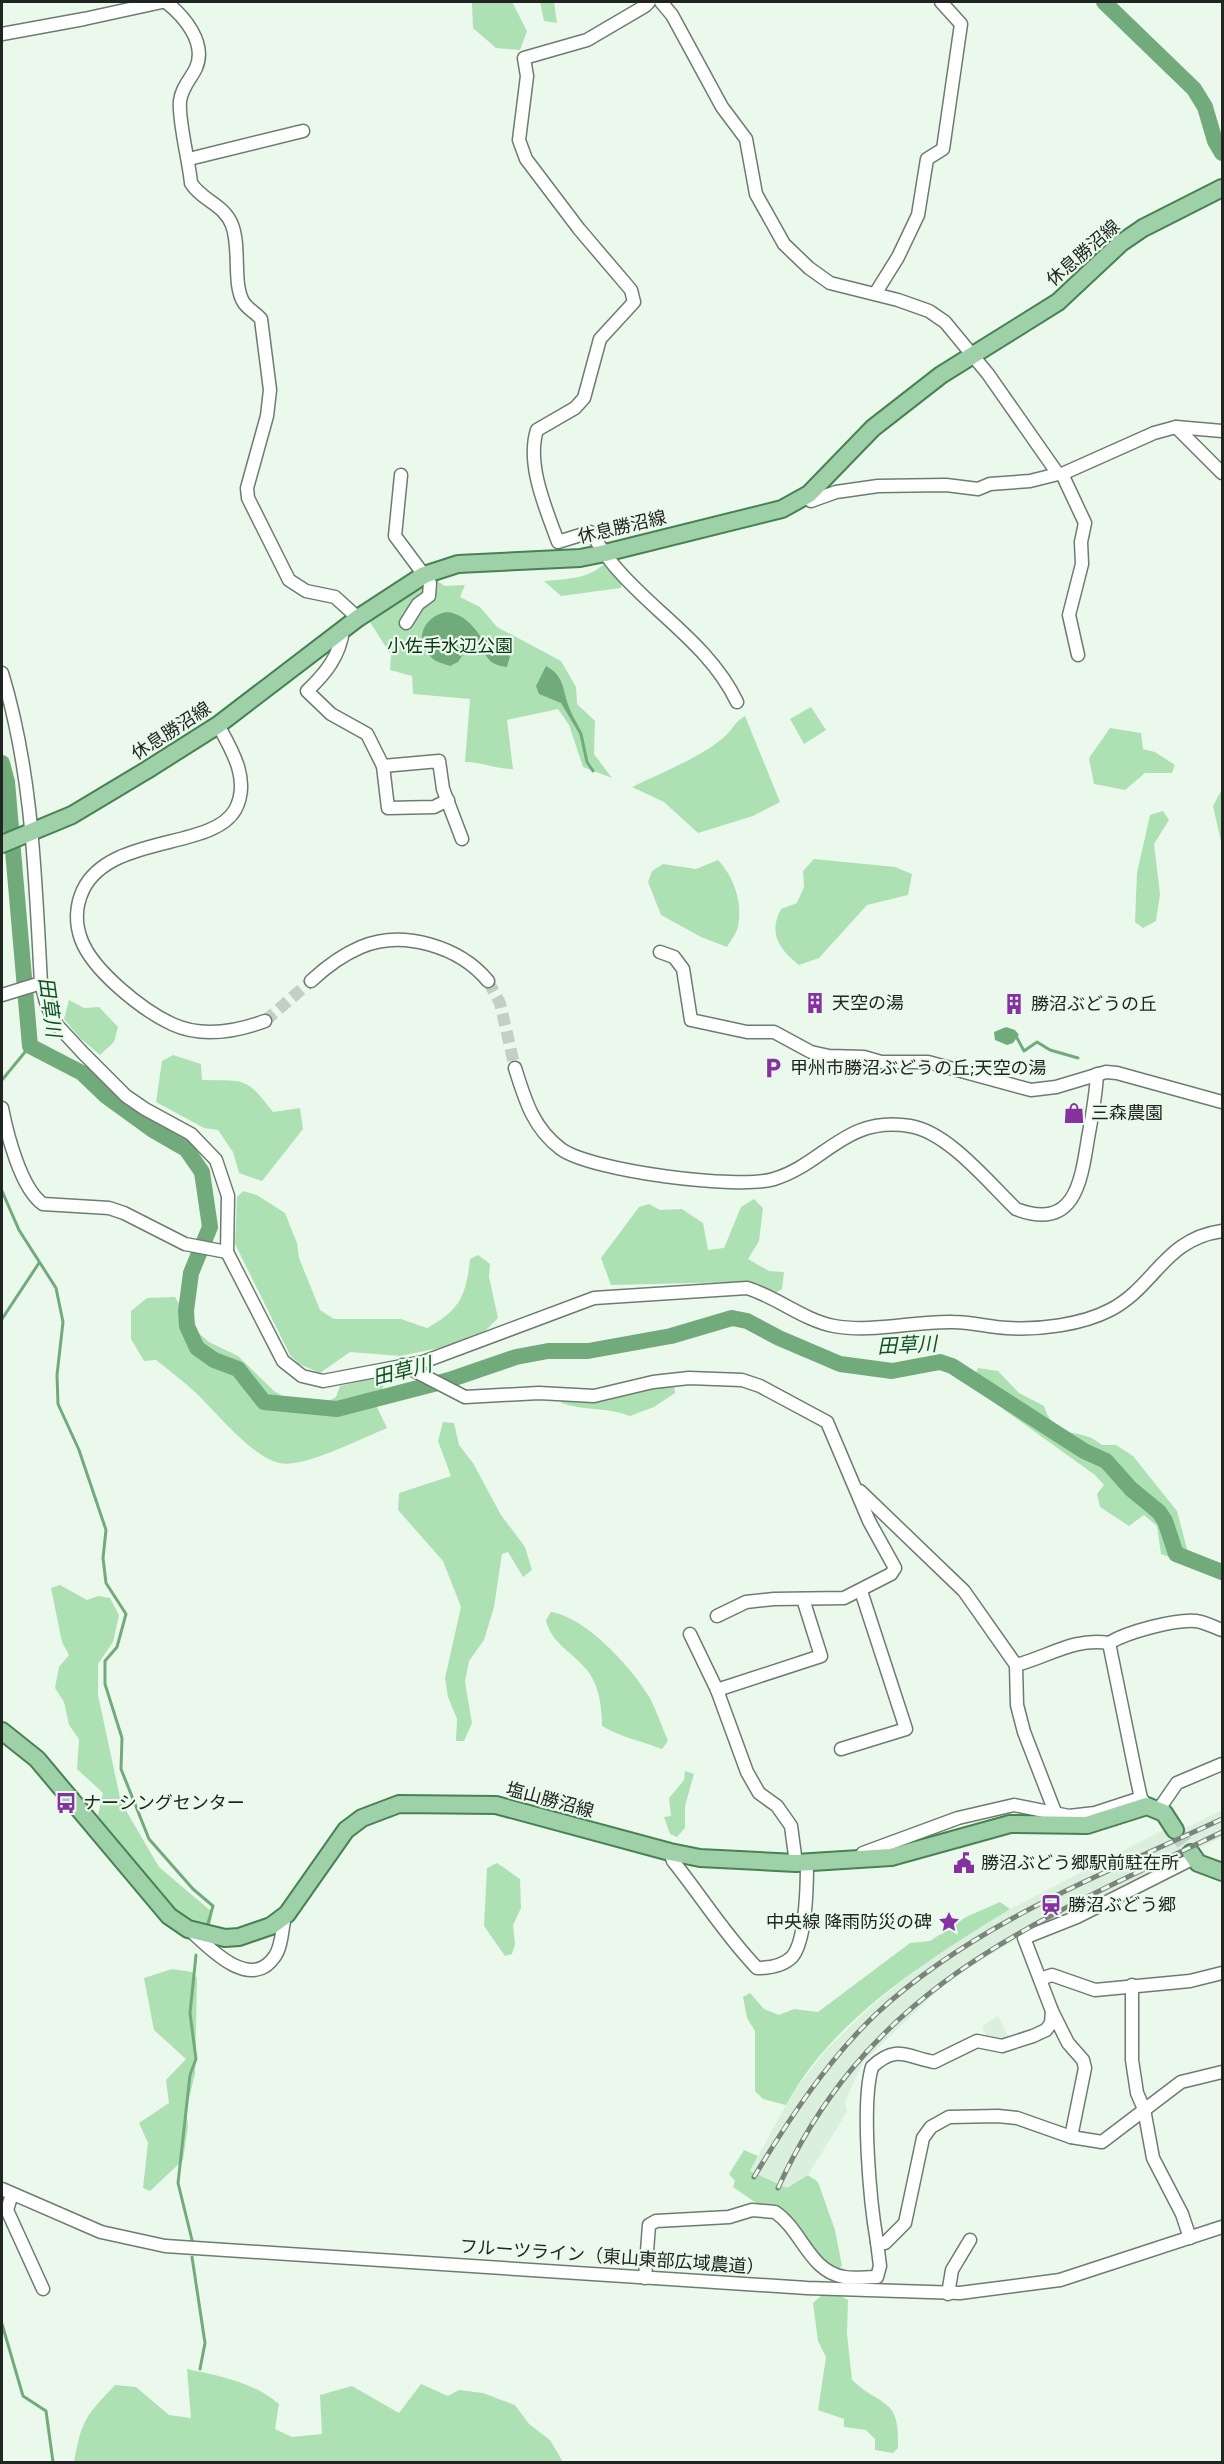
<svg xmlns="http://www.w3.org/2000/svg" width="1224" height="2464" font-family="'Titillium Web','Noto Sans JP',sans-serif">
<rect width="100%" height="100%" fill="#ebf9ed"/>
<g fill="#dbefdd">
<path d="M1222,1810V1837L1039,1926L958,1974L934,1994L863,2062L845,2102L847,2112L808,2175L788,2189L750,2171L792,2094L826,2050L868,2009L926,1961L1010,1909L1167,1828L1172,1835Z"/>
<path d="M998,2016L1010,2040L1002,2043L988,2039L982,2026Z"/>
</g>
<g fill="#ade1b4">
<path d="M472,2H512L527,31L520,50L496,48L473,28Z"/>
<path d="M540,2H554L557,23L544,21Z"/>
<path d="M606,562L622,579L621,588L561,596L544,581C567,579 590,579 606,562Z"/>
<path d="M434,579L445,586L465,585L460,597L480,607L497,627L561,661L576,687L577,704L595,721L594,754L612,778L583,767L569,725L558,709L507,720L513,769C496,769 482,762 465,762L470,699L413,694L412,676L390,670L391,655L368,619Z"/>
<path d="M811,707L826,730L804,744L790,719Z"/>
<path d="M745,716L780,802L753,816L698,833L664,802L632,787C662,772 696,760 723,738C732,731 734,722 745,716Z"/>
<path d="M1110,728L1141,733L1143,749L1155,752L1175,765L1172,773H1145L1125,790L1094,784L1089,758Z"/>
<path d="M1222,789V846L1213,806Z"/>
<path d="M1163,811L1169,820L1154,844L1160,894L1156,921L1143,928L1135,922L1137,873L1150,815Z"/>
<path d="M814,859L895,867L912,874L908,895L867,905L819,958L799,965C779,949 768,933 781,909L797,903L804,887L803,871Z"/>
<path d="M718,860C734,877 743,903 738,926C737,933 731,940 727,947L701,937L661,915L648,882L652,871L663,864L696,869Z"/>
<path d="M69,1000L84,1008L99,1007L118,1027L114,1042L100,1055L79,1037L64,1019Z"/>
<path d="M173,1055L201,1064L202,1080C246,1081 245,1076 273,1112L300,1108L303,1129L262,1181L239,1173L233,1152L218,1130L204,1128L156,1102L162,1061Z"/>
<path d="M243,1191L257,1195L285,1213L297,1243L299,1258L320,1310L334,1319H401L427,1328C460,1310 466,1296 470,1259L478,1255L490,1264L489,1277L498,1318L485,1331L444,1347L400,1356L350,1352L320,1373L299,1364L290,1355L235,1244L237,1197Z"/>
<path d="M754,1199L763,1208L759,1241L748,1259L769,1271L784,1272L782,1289L775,1293L756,1283L735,1282L611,1285L601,1258L639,1207L649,1204L660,1210L682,1209L703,1223L708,1250L724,1248L741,1207Z"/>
<path d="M175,1297L194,1329L209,1342L238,1356L274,1391L309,1411L336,1397L340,1386L378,1377L384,1385L376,1405L387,1428C362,1438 303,1469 279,1463C252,1457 215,1411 195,1392C183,1381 169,1370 156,1360L144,1361L131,1339V1311L147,1298Z"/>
<path d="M978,1368L998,1371L1019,1393L1044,1406C1057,1445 1078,1424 1102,1445H1116L1133,1456L1177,1511L1187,1549L1177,1560L1161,1554L1157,1526L1144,1515L1129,1526L1100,1507L1097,1494L1104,1485L1095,1475L971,1386Z"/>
<path d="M674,1384L675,1393L654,1407L630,1416C608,1407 584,1411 561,1403L563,1399Z"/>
<path d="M443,1422L454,1423L459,1445L473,1463L501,1515L525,1547L532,1570L523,1577L508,1552L502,1554L494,1607L484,1640L469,1661L465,1682L472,1723L464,1741H456L457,1719L448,1697L445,1678L461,1607L443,1561L398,1510L399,1493L451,1476L438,1441Z"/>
<path d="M60,1585L87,1600L98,1596L110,1598L119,1615L113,1642L98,1664V1695L121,1802L159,1867L212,1912L211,1923L200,1926L177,1913L97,1820L103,1793L77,1769L79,1739L69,1725L64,1702L55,1688L59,1667L69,1655L62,1642L51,1588Z"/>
<path d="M551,1612C586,1617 632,1668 650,1698C657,1712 662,1727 668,1741L662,1749C641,1741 620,1737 602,1726C602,1707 599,1684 586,1669C571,1651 551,1643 546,1620Z"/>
<path d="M685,1771L694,1774L685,1806V1828L677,1837L670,1834L664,1817L671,1816L669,1798L684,1780Z"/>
<path d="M497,1863L520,1879L521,1908L513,1925L515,1944L512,1954L505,1956L484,1926L487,1868Z"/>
<path d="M1000,1902L1010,1909C928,1960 834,2017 786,2105L763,2099L755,2091V2031L747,2018L743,1997L750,1993L764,2009L779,2015L794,2009L818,2012L910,1943L930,1941L966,1917Z"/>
<path d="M172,1969L192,1972L197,1978L195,2074L186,2110L188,2126L183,2160L150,2191L143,2188L148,2143L139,2123L169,2103L166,2080L186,2059L154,2030L144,1978Z"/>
<path d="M744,2150L758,2156L750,2171L787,2188L808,2175L818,2182L835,2230L842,2266L834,2273L821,2262L784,2211L759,2205L733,2187L735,2181L729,2174Z"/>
<path d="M822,2295H839L848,2300L847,2334L852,2380C884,2409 900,2397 898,2448L893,2453L875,2450V2439L866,2430L844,2427V2419L818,2410L826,2357L818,2341L813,2303Z"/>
<path d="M187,2369C220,2376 253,2382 279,2404L275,2429L292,2437L322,2434L320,2395L352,2386L399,2413L421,2384L448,2396L459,2390L483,2393L515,2405L529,2424L550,2440L563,2462H74C82,2419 85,2417 115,2385L136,2387L169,2415L191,2418Z"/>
</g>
<g fill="#72ab7b">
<path d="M447,612C463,614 472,624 481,637L479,644H470L458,662L450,666C442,663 434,662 429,655C413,637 426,615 447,612Z"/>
<path d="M485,639L497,643L510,656L507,667C492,666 486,659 481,645Z"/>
<path d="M546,666C565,676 562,690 569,707C572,716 578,724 582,733L580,735L561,703L539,694L536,686Z"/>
<path d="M1006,1027L1015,1030L1019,1035L1013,1043L1007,1045L995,1040L994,1032Z"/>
</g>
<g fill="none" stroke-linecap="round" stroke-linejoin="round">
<g stroke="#72ab7b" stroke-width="3">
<path d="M581,734L587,762L593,771"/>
<path d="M1017,1038L1024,1051L1037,1042L1050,1050L1078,1058"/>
<path d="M2,1080L30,1046"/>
<path d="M2,1191L19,1230L56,1288L63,1322L57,1375L58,1404L79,1450L106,1530L103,1558L106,1583L126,1614L117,1647L105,1661V1684L122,1738L121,1769L149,1839L193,1889L213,1906L207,1927"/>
<path d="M2,1319L39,1263"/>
<path d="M192,2240L178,2183L190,2075L196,2059L190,2013L196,1955"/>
<path d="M192,2257L205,2343L200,2369"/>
<path d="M2,2324L23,2396L46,2411L53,2462"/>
</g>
<g stroke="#72ab7b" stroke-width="16">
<path d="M1104,2L1194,89L1205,107L1215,141L1222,153"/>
<path d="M2,763L7,782L30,1046L82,1073L106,1096L153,1130L186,1149L202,1172L210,1227L191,1273L186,1311L187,1326L197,1348L214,1360L238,1369L264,1402L337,1409L449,1380L516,1357L548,1351H588L671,1336L732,1318L747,1321L779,1338L840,1364L892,1371L940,1362L952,1366L1084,1451L1106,1461L1131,1489L1159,1512L1165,1521L1176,1554L1222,1572"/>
</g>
<g stroke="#c2cfc4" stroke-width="12" stroke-dasharray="12 6" stroke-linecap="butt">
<path d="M488,981L500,1003L515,1068"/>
<path d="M265,1021L311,981"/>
</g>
<path stroke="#c2cfc4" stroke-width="16" stroke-dasharray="16 8" stroke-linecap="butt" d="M1175,1830L1191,1853"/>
<defs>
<g id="minor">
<path d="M166,2C184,16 207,43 196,68C190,80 182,87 180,101C178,120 189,161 191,183C202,201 224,204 232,225C241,248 232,285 244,303C248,309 256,313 261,319L270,390L267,416L247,488L248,498L289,580L306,591L335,597L358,618"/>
<path d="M649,2L645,6L587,40L524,58L527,76L519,140L526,159L579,229L631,290L634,302L600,339L584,398L575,408L537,430C526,464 546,509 558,542L590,532C599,544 607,558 617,569C657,615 710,646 737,702"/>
<path d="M661,2L672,15L722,107L746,139L756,194L784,244L809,268L830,283L898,300L929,311L945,322L988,374L1058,474H1062L1085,523L1081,542L1082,564L1069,615L1078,655"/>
<path d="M2,34L84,19L162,2"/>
<path d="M189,159L303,131"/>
<path d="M875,294L898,257L918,215L927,159L943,149L961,24L941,2"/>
<path d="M1176,427L1222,473"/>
<path d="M1062,474L1154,433L1176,427L1222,431"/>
<path d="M401,475L395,536L430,583L429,596L418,604L406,623"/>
<path d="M806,496L811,501L836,492L878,486L946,485L978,489L990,484L1030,481L1058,474"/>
<path d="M343,630C340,656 325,674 307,691L331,714L367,734L383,766L439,761L443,789L462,839"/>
<path d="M2,673C33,775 35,877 41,983L47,1006L57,1025L83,1053L126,1096L145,1109L191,1134L216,1160L228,1196L227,1252L283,1361L302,1376L323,1381L423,1362L594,1298L747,1288C777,1297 803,1320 834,1326C873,1333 914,1321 953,1322C971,1322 989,1327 1007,1328C1039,1330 1081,1325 1110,1310C1155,1287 1164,1239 1222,1231"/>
<path d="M218,725C232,750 251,781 235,810C212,850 110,834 83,890C76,905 75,923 81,939C92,970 142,1010 172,1024C202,1038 235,1032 265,1021"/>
<path d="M383,766L388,808L434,807L448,800"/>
<path d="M660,952L674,957L683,969L691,1020L747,1032H774L811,1052L829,1056L864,1057L881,1062H928L1031,1090L1056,1087L1106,1072L1117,1073L1222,1102"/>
<path d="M311,981C326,967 342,955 361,947C403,929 460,947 488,981"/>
<path d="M2,995L41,983"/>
<path d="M515,1068C525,1100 533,1128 561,1149C591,1171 739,1190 774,1179C824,1164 846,1115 910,1126C948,1132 989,1183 1016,1209C1075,1231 1081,1182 1088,1138C1092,1117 1096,1095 1097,1074"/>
<path d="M2,1108C7,1134 21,1189 43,1204L109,1208L124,1213L185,1244L227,1252"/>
<path d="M403,1365L465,1397L539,1393L594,1396L653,1382L689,1378L742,1380L760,1386L827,1422L869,1521L895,1568L891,1574L844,1598L774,1599L746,1602L717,1616"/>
<path d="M860,1491L964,1591L1016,1665C1048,1657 1074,1637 1109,1643L1137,1780L1141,1798L1147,1806"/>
<path d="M690,1634L717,1690L747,1772L759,1793L777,1806L791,1826L796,1863"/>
<path d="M1109,1643C1127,1632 1175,1619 1196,1621C1204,1622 1214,1627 1222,1630"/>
<path d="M1016,1665L1017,1705L1024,1732L1055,1812"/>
<path d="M717,1690L821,1656L803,1599"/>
<path d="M841,1749L906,1729L861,1591"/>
<path d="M1159,1809L1177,1783L1222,1764"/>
<path d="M670,1852L673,1861C702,1897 725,1935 757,1968C769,1968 783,1966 792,1957C806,1941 807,1885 807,1863"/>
<path d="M859,1858L863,1853L958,1818L1014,1805L1069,1816L1095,1813L1141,1798"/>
<path d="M1194,1858L1077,1917L1024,1938L1052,2011L1051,2023L1046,2030L1033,2036L1002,2046L977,2041L934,2062C907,2057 896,2044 872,2067C861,2104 870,2202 877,2242L885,2243L905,2223L923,2138L931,2127L949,2117L998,2116L1017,2118L1071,2137L1102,2142L1181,2082L1222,2072"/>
<path d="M191,1931C210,1949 251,1992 275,1956C282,1946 282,1928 285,1916"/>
<path d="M1040,1979L1052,1975L1095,1990L1190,1981L1222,1973"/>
<path d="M1132,1985V2060L1137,2093L1144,2109L1153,2158L1182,2214L1190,2238"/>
<path d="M1052,2011L1068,2043L1083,2060L1085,2068L1071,2137"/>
<path d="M2,2189L101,2232L165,2246L807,2288L960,2293L1060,2280L1222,2227"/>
<path d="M12,2194L7,2210L43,2289"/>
<path d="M645,2278L649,2225L656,2221L729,2217L752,2210L775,2212C802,2230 809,2271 844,2277C854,2279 866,2277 877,2277L880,2266L877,2242"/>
<path d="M948,2294L952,2270L970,2240"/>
</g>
<g id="major">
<path d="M2,844L72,815L147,770L218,725L358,618L424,575L458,564L580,558L605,553L782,509L809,494L873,428L941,375L1058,302L1121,243L1143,228L1222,188"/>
<path d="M2,1731L37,1759L169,1916L188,1929L225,1938L239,1937L271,1926L287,1914L346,1830L362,1818L399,1804L496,1805L670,1852L700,1858L796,1863L891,1857L1010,1824L1087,1825L1147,1806L1164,1813L1175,1830"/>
<path d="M1191,1853L1198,1863L1222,1872"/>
</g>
</defs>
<use href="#minor" stroke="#6f7b70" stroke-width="15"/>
<use href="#major" stroke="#488153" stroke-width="20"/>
<use href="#minor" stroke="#fff" stroke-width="12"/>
<use href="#major" stroke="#9ed1a8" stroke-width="16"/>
<defs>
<g id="rail">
<path d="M754,2177C789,2119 827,2061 876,2014C974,1923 1104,1874 1222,1819"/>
<path d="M778,2188C871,1984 1034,1923 1222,1832"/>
</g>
</defs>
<use href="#rail" stroke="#7a837c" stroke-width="5"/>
<use href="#rail" stroke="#ebf9ed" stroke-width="3" stroke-dasharray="9" stroke-linecap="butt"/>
</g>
<defs>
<symbol id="building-bare" viewBox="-9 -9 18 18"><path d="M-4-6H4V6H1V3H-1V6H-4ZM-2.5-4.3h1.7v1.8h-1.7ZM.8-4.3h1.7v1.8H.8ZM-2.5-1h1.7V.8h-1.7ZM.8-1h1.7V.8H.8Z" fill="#85319f" stroke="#ebf9ed" stroke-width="2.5" paint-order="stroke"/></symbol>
<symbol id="parking-bare" viewBox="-9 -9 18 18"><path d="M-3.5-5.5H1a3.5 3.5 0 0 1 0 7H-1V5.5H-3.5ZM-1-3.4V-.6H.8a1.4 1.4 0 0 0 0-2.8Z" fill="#85319f" stroke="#ebf9ed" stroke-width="2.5" paint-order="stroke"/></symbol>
<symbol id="shop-bare" viewBox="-9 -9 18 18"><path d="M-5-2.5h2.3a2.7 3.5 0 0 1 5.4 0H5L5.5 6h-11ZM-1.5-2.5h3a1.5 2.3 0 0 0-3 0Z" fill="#85319f" stroke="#ebf9ed" stroke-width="2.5" paint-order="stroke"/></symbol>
<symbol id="bus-bare" viewBox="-9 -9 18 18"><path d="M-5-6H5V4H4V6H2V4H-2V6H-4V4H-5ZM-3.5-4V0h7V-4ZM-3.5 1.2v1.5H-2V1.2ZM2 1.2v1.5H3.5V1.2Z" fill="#85319f" stroke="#ebf9ed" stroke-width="2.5" paint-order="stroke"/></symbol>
<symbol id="civic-bare" viewBox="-9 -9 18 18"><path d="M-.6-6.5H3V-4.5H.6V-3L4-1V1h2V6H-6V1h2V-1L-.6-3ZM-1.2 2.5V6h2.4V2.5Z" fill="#85319f" stroke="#ebf9ed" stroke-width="2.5" paint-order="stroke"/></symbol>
<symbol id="station-bare" viewBox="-9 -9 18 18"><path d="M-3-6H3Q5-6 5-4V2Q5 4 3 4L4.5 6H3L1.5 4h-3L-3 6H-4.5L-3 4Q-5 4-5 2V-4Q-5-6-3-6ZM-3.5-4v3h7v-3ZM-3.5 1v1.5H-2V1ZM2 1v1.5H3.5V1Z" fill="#85319f" stroke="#ebf9ed" stroke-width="2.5" paint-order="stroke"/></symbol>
<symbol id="sight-bare" viewBox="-9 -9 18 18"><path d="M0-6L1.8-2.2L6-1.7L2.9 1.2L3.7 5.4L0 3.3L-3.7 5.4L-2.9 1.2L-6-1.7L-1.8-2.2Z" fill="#85319f" stroke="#ebf9ed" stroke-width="2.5" paint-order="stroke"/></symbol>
</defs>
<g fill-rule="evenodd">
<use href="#building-bare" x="800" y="988" width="30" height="30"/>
<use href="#building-bare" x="999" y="989" width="30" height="30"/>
<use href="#parking-bare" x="758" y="1053" width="30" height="30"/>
<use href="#shop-bare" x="1059" y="1098" width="30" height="30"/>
<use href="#bus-bare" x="51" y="1788" width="30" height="30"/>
<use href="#civic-bare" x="949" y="1848" width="30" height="30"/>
<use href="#station-bare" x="1036" y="1890" width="30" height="30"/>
<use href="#sight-bare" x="934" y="1907" width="30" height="30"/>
</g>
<g text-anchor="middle" stroke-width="4.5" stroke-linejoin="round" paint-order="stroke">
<g font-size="18" fill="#202521" stroke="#ebf9ed">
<text transform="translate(1083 253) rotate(-41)" y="6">休息勝沼線</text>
<text transform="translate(622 527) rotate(-13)" y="6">休息勝沼線</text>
<text transform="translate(171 731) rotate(-33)" y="6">休息勝沼線</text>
<text transform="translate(550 1800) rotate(15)" y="6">塩山勝沼線</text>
<text transform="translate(612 2257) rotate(4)" y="6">フルーツライン（東山東部広域農道）</text>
</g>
<g font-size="18" fill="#073414" stroke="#ebf9ed">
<text x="450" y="652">小佐手水辺公園</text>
</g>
<g font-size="18" fill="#202521" stroke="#ebf9ed" text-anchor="start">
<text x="832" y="1009">天空の湯</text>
<text x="1031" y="1010">勝沼ぶどうの丘</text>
<text x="790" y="1074">甲州市勝沼ぶどうの丘;天空の湯</text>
<text x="1091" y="1119">三森農園</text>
<text x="83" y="1809">ナーシングセンター</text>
<text x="981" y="1869">勝沼ぶどう郷駅前駐在所</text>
<text x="1068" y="1911">勝沼ぶどう郷</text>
<text x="932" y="1928" text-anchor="end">中央線 降雨防災の碑</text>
</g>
<g font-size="20" font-style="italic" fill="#105022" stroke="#ebf9ed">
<text transform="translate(50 1007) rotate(82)" y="7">田草川</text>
<text transform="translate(907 1345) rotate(-3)" y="7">田草川</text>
<text transform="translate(402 1371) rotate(-14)" y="7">田草川</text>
</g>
</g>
<rect width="1224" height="2464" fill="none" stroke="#202521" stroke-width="6"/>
</svg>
